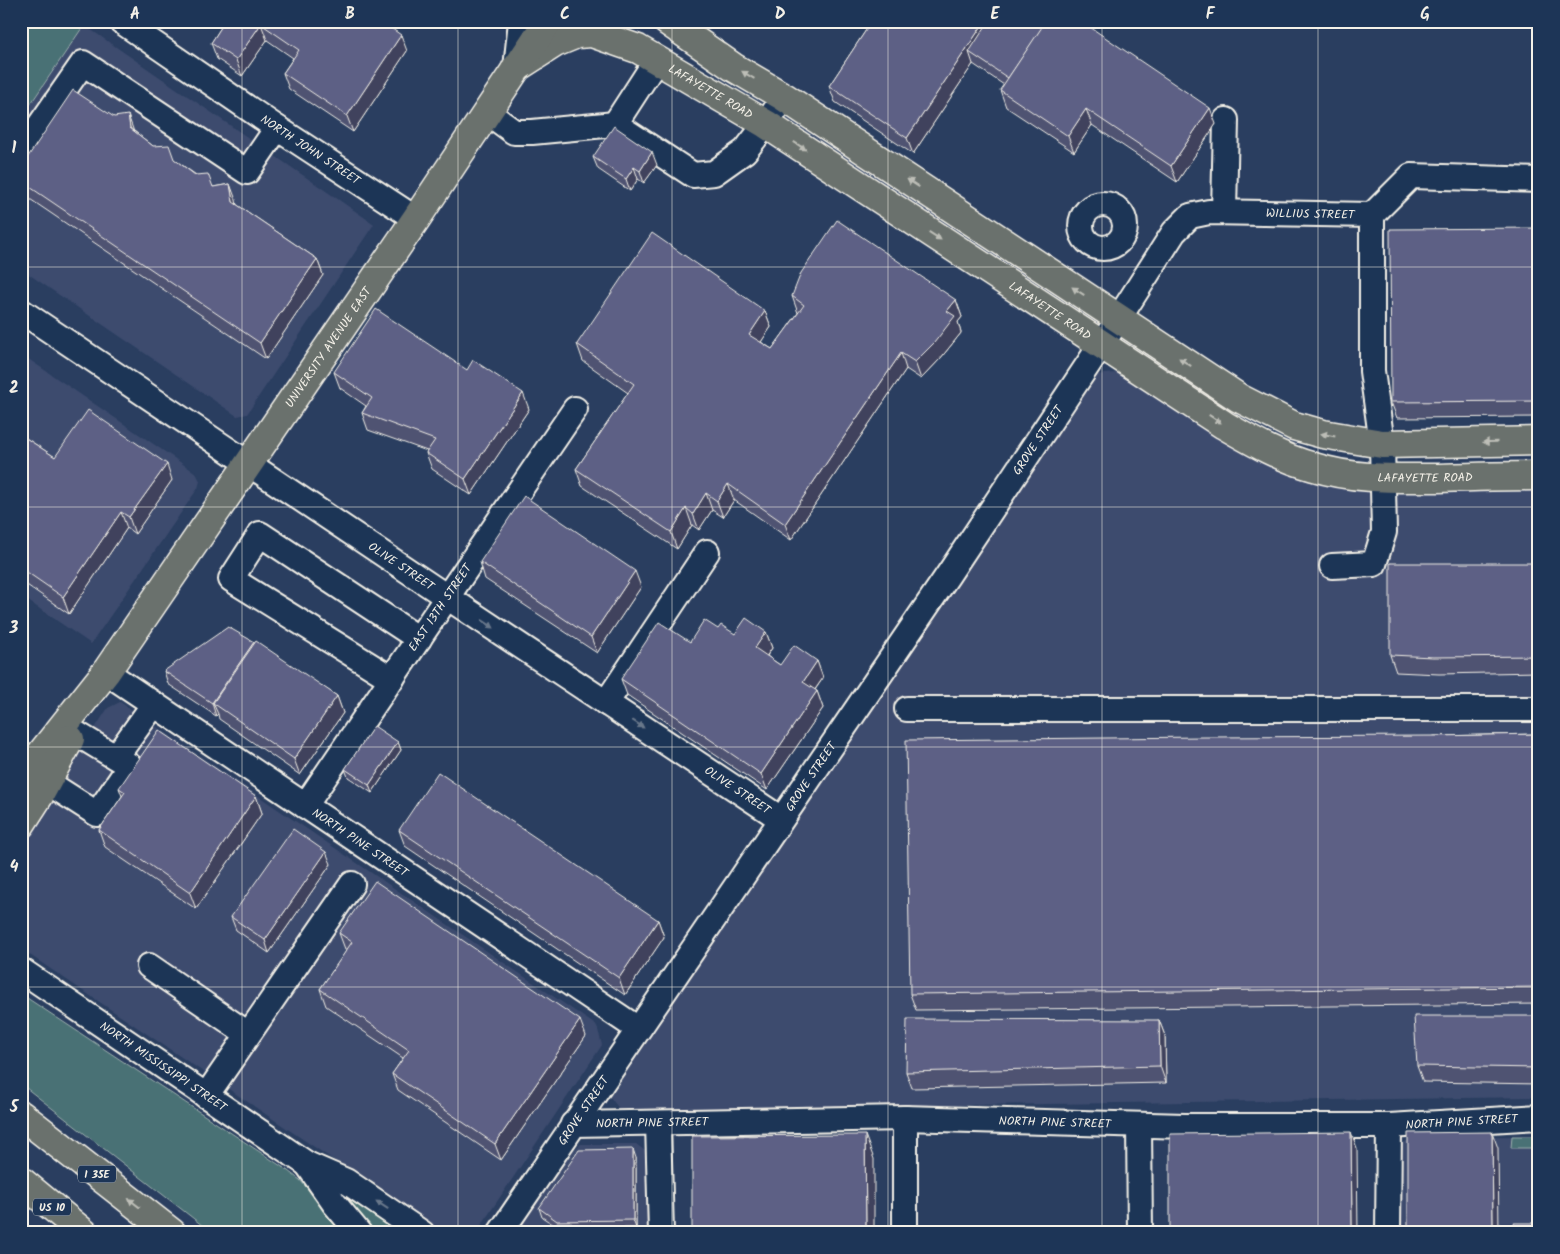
<svg xmlns="http://www.w3.org/2000/svg" width="1560" height="1254" font-family="Kalam,sans-serif">
<rect width="100%" height="100%" fill="#2a3e60"/>
<filter id="ink" filterUnits="userSpaceOnUse"><feTurbulence type="fractalNoise" baseFrequency=".02" numOctaves="2"/><feDisplacementMap in="SourceGraphic" scale="10" xChannelSelector="R" yChannelSelector="G"/><feConvolveMatrix kernelMatrix="1 2 1 2 8 2 1 2 1" color-interpolation-filters="sRGB"/></filter>
<g filter="url(#ink)">
<g fill="#3d4b6e">
<path d="M84,25L374,224L247,414L237,416L21,269V118Z"/>
<path d="M21,354L196,473L200,481L198,488L91,644L21,596Z"/>
<path d="M1126,372L1207,430L1266,464L1341,485L1539,486V1097L620,1110L610,1097L1095,375Z"/>
<path d="M120,702L597,1026L602,1045L476,1233H442L21,949V843L108,708Z"/>
<path d="M1539,1136V1233H1402V1144L1413,1137Z"/>
<path d="M581,1144H636L648,1153L649,1233H515L571,1152Z"/>
</g>
<g fill="#497175" stroke="#9eb1ae">
<path d="M21,21H78L84,25L21,118Z"/>
<path d="M21,994L284,1168L300,1180L346,1233H212L21,1084Z"/>
<path d="M1512,1136H1539V1148H1511Z"/>
<path d="M340,1193L400,1233H368Z"/>
</g>
<g fill="none" stroke-linecap="round" stroke-linejoin="round">
<defs>
<g id="minor">
<path id="s1" d="M121,21L277,128L416,219"/>
<path d="M657,59L615,124L693,175L714,173L745,151L766,124L784,97"/>
<path d="M516,68L521,21"/>
<path d="M487,112L514,132H532L615,124"/>
<path d="M21,152L83,63L247,172L277,128"/>
<circle cx="1103" cy="226" r="22"/>
<path d="M1224,212L1226,120"/>
<path id="s2" d="M21,311L447,597L781,819"/>
<path d="M1332,566L1374,564L1384,532L1382,444L1372,371V215"/>
<path id="s3" d="M106,672L638,1029"/>
<path d="M392,679L231,579L260,534L419,639"/>
<path d="M606,703L707,552"/>
<path d="M907,709H1539"/>
<path d="M116,757L154,704"/>
<path d="M47,782L97,814L130,766L74,732"/>
<path id="s4" d="M305,806L575,409"/>
<path d="M149,966L248,1034"/>
<path id="s5" d="M21,970L307,1164L346,1181L422,1233"/>
<path d="M206,1096L352,884"/>
<path d="M658,1123L661,1233"/>
<path id="s6" d="M573,1124L905,1118L1185,1126H1389L1539,1117"/>
<path d="M1139,1125L1140,1233"/>
<path d="M307,1164L334,1203L359,1233"/>
<path id="s7" d="M500,1233L948,575L1119,318L1174,232L1190,216L1209,212L1372,215L1411,176L1539,180"/>
<path d="M905,1233V1118"/>
<path d="M1388,1233L1389,1126"/>
</g>
<g id="major">
<path d="M667,21L733,67L784,97L1239,398L1294,426L1323,434L1352,439L1382,444L1539,441"/>
<path id="s8" d="M516,68L555,43L577,34L592,33L638,49L766,124L1224,425C1253,442 1281,458 1314,467C1355,480 1397,478 1439,478C1472,477 1506,476 1539,476"/>
<path id="s9" d="M21,779L106,672L416,219L548,21"/>
<path d="M21,824L39,796L70,739"/>
</g>
<g id="highway">
<path d="M21,1115L172,1233"/>
<path d="M21,1181L84,1233"/>
</g>
</defs>
<use href="#minor" stroke="#f4f1e8" stroke-width="28"/>
<use href="#major" stroke="#f4f1e8" stroke-width="31"/>
<use href="#highway" stroke="#f4f1e8" stroke-width="31"/>
<use href="#minor" stroke="#1d3557" stroke-width="24"/>
<use href="#major" stroke="#6a716d" stroke-width="28"/>
<use href="#highway" stroke="#6a716d" stroke-width="28"/>
</g>
<g fill="#505372" stroke="#f4f1e8">
<path d="M225,21H381L407,51L353,132L289,89L283,73L293,58L267,40L242,76L217,59L211,43Z"/>
<path d="M872,21L1216,124L1177,182L1092,125L1074,152L1006,107L1000,90L1004,85L973,64L913,154L835,102L829,86Z"/>
<path d="M134,131L153,146L175,160L213,187L230,184L236,204L317,259L323,275L266,359L21,193V167Z"/>
<path d="M593,157L657,165L644,183L638,179L630,191L598,169Z"/>
<path d="M1539,228V417L1397,418L1391,402Z"/>
<path d="M792,296L956,300L962,317L958,322L961,333L940,359L921,379L906,369L791,540L734,500L723,517L712,510L699,530L692,525L677,549L582,486L576,469L628,393L583,361L577,344L765,311L771,327L761,342L772,349L798,313Z"/>
<path d="M467,370L529,409L471,495L432,469L426,453L427,451L368,430L362,413L366,406L340,388L334,372Z"/>
<path d="M21,435L55,457L172,480L135,534L127,528L69,614L21,581Z"/>
<path d="M480,562L641,587L597,653L485,579Z"/>
<path d="M1539,563V672L1439,674L1396,672L1390,655Z"/>
<path d="M718,629L735,634L766,632L772,648L767,656L780,665L817,661L823,678L815,690L817,691L823,708L767,790L627,695L621,679L690,642Z"/>
<path d="M254,644L337,696L343,713L300,775L219,719L218,714L216,716L168,684L164,671Z"/>
<path d="M1539,734V1004L916,1010L910,994L1434,736Z"/>
<path d="M398,742L401,750L372,793L348,777L345,769Z"/>
<path d="M119,788L256,796L262,813L196,909L105,847L99,830L122,796Z"/>
<path d="M399,830L658,920L664,937L625,995L405,846Z"/>
<path d="M331,864L269,953L236,930L231,917Z"/>
<path d="M339,933L586,1036L501,1160L398,1090L392,1074L403,1058L326,1006L320,989L347,950L345,949Z"/>
<path d="M1539,1016V1084L1423,1082L1417,1066Z"/>
<path d="M1159,1020L1165,1036L1166,1083L912,1088L906,1072Z"/>
<path d="M636,1158V1228L560,1229L542,1217L539,1208Z"/>
</g>
<g fill="#41435d" stroke="#f4f1e8">
<path d="M985,21H1002L969,52L973,64L913,154L907,138Z"/>
<path d="M261,24L267,40L242,76L236,60Z"/>
<path d="M401,35L407,51L353,132L347,116Z"/>
<path d="M1210,108L1216,124L1177,182L1171,166Z"/>
<path d="M1086,109L1092,125L1074,152L1068,136Z"/>
<path d="M128,115L134,132L130,128Z"/>
<path d="M652,152L657,165L644,183L640,171Z"/>
<path d="M634,167L638,179L630,191L626,179Z"/>
<path d="M230,184L236,200L239,218L233,202Z"/>
<path d="M317,259L323,275L266,359L260,343Z"/>
<path d="M956,300L962,317L958,322L961,333L940,359L921,379L915,362L947,311Z"/>
<path d="M765,311L771,327L755,351L749,335Z"/>
<path d="M901,353L906,369L791,540L785,524Z"/>
<path d="M523,393L529,409L471,495L465,479Z"/>
<path d="M167,464L172,480L135,534L129,517Z"/>
<path d="M728,484L734,500L723,517L717,501Z"/>
<path d="M706,493L712,510L699,530L693,514Z"/>
<path d="M686,508L692,525L677,549L671,532Z"/>
<path d="M121,512L127,528L69,614L63,597Z"/>
<path d="M635,571L641,587L597,653L591,637Z"/>
<path d="M766,632L772,648L761,664L755,648Z"/>
<path d="M254,642L258,655L213,703L218,714L216,716L212,703Z"/>
<path d="M817,661L823,678L809,698L803,682Z"/>
<path d="M817,691L823,708L767,790L761,774Z"/>
<path d="M337,696L343,713L300,775L294,759Z"/>
<path d="M398,742L401,750L372,793L369,785Z"/>
<path d="M256,796L262,813L196,909L190,893Z"/>
<path d="M326,852L331,864L269,953L265,940Z"/>
<path d="M658,920L664,937L625,995L619,978Z"/>
<path d="M580,1020L586,1036L501,1160L495,1144Z"/>
<path d="M1159,1020L1165,1036L1166,1083L1160,1066Z"/>
<path d="M1351,1132L1357,1148L1358,1233H1352Z"/>
<path d="M1492,1132L1498,1148L1499,1233H1493Z"/>
<path d="M865,1135L874,1159V1233H866Z"/>
<path d="M633,1149L636,1158V1228L633,1220Z"/>
<path d="M1534,1223L1537,1231V1233H1534Z"/>
</g>
<g fill="#5d6085" stroke="#f4f1e8">
<path d="M225,21H381L401,35L347,116L283,73L299,50L261,24L236,60L211,43Z"/>
<path d="M872,21H985L907,138L829,86Z"/>
<path d="M989,21H1044L1046,22L1008,78L969,52Z"/>
<path d="M1046,21H1081L1210,108L1171,166L1086,109L1068,136L1000,90Z"/>
<path d="M73,90L114,117L128,115L130,128L153,146L169,145L174,159L195,175L208,174L213,187L230,184L233,202L317,259L260,343L21,181V167Z"/>
<path d="M614,126L652,152L640,171L634,167L626,179L593,157Z"/>
<path d="M837,220L956,300L947,311L955,316L934,343L915,362L901,353L785,524L728,484L717,501L706,493L693,514L686,508L671,532L576,469L634,384L577,344L652,233L765,311L749,335L772,349L804,305L792,296L801,273Z"/>
<path d="M1539,228V401L1391,402L1390,229Z"/>
<path d="M376,309L467,370L473,360L523,393L465,479L426,453L435,440L362,413L372,398L334,372Z"/>
<path d="M88,410L167,464L129,517L121,512L63,597L21,568V435L55,457Z"/>
<path d="M524,496L635,571L591,637L480,562Z"/>
<path d="M1390,563H1539V656L1433,657L1390,655Z"/>
<path d="M746,618L766,632L755,648L780,665L794,645L817,661L803,682L817,691L761,774L621,679L659,622L690,642L704,620L718,629L721,625L735,634Z"/>
<path d="M228,627L254,642L212,703L164,671Z"/>
<path d="M256,641L337,696L294,759L213,703Z"/>
<path d="M374,726L398,742L369,785L345,769Z"/>
<path d="M159,730L256,796L190,893L99,830L125,792L119,788Z"/>
<path d="M1539,734V987L910,994L906,740L1204,737L1434,736Z"/>
<path d="M438,772L658,920L619,978L399,830Z"/>
<path d="M293,829L326,852L265,940L231,917Z"/>
<path d="M375,881L580,1020L495,1144L392,1074L409,1050L320,989L352,942L339,933Z"/>
<path d="M1414,1016H1539V1068L1417,1066Z"/>
<path d="M907,1019L1159,1020L1160,1066L906,1072Z"/>
<path d="M1351,1132L1352,1233H1170V1134Z"/>
<path d="M1492,1132L1493,1233H1408V1133Z"/>
<path d="M865,1135L866,1233H692V1136Z"/>
<path d="M633,1149V1220L557,1221L539,1208L579,1150Z"/>
<rect x="1514" y="1223" width="20" height="10"/>
</g>
<defs><path id="oneway-solid" d="M-6-.8H1V-3.2L6.5 0L1 3.2V.8H-6Z" transform="scale(1.25)"/></defs>
<g fill="#bdbeb7">
<use href="#oneway-solid" transform="translate(748 75) rotate(-149)"/>
<use href="#oneway-solid" transform="translate(800 146) rotate(34)"/>
<use href="#oneway-solid" transform="translate(913 183) rotate(-147)"/>
<use href="#oneway-solid" transform="translate(935 236) rotate(33)"/>
<use href="#oneway-solid" transform="translate(1078 291) rotate(-147)"/>
<use href="#oneway-solid" transform="translate(1185 362) rotate(-146)"/>
<use href="#oneway-solid" transform="translate(1215 419) rotate(33)"/>
<use href="#oneway-solid" transform="translate(1328 435) rotate(-169)"/>
<use href="#oneway-solid" transform="translate(1490 442) rotate(179)"/>
<use href="#oneway-solid" transform="translate(134 1203) rotate(-142)"/>
</g>
<g fill="#68778a">
<use href="#oneway-solid" transform="translate(488 624) rotate(34)"/>
<use href="#oneway-solid" transform="translate(638 724) rotate(34)"/>
<use href="#oneway-solid" transform="translate(382 1205) rotate(-146)"/>
</g>
</g>
<path fill="none" stroke="#f4f1e8" stroke-width="1" stroke-opacity="0.55" d="M242,21V1233M458,21V1233M672,21V1233M888,21V1233M1102,21V1233M1318,21V1233M21,267H1539M21,507H1539M21,747H1539M21,987H1539"/>
<g text-anchor="middle" stroke-width="4" stroke-linejoin="round" paint-order="stroke">
<g fill="#1d3557" stroke="#b4b9bc" stroke-width="1">
<rect x="78" y="1165.5" width="38" height="17" rx="4"/>
<rect x="33" y="1198.5" width="38" height="17" rx="4"/>
</g>
<g font-size="11" font-weight="bold" fill="#f4f1e8">
<text x="97" y="1178">I 35E</text>
<text x="52" y="1211">US 10</text>
</g>
<g font-size="12" fill="#f4f1e8" stroke="#1d3557">
<text dy="4" stroke="none"><textPath href="#s8" startOffset="218">LAFAYETTE ROAD</textPath></text>
<text dy="4" stroke="none"><textPath href="#s1" startOffset="229">NORTH JOHN STREET</textPath></text>
<text dy="4" stroke="none"><textPath href="#s7" startOffset="1350">WILLIUS STREET</textPath></text>
<text dy="4" stroke="none"><textPath href="#s8" startOffset="622">LAFAYETTE ROAD</textPath></text>
<text dy="4" stroke="none"><textPath href="#s9" startOffset="530">UNIVERSITY AVENUE EAST</textPath></text>
<text dy="4" stroke="none"><textPath href="#s7" startOffset="958">GROVE STREET</textPath></text>
<text dy="4" stroke="none"><textPath href="#s8" startOffset="1042">LAFAYETTE ROAD</textPath></text>
<text dy="4" stroke="none"><textPath href="#s2" startOffset="458">OLIVE STREET</textPath></text>
<text dy="4" stroke="none"><textPath href="#s4" startOffset="240">EAST 13TH STREET</textPath></text>
<text dy="4" stroke="none"><textPath href="#s7" startOffset="552">GROVE STREET</textPath></text>
<text dy="4" stroke="none"><textPath href="#s2" startOffset="862">OLIVE STREET</textPath></text>
<text dy="4" stroke="none"><textPath href="#s3" startOffset="306">NORTH PINE STREET</textPath></text>
<text dy="4" stroke="none"><textPath href="#s5" startOffset="172">NORTH MISSISSIPPI STREET</textPath></text>
<text dy="4" stroke="none"><textPath href="#s7" startOffset="148">GROVE STREET</textPath></text>
<text dy="4" stroke="none"><textPath href="#s6" startOffset="482">NORTH PINE STREET</textPath></text>
<text dy="4" stroke="none"><textPath href="#s6" startOffset="889">NORTH PINE STREET</textPath></text>
<text dy="4" stroke="none"><textPath href="#s6" startOffset="79">NORTH PINE STREET</textPath></text>
</g>
</g>
<rect width="1560" height="1254" fill="none" stroke="#1d3557" stroke-width="55"/>
<rect x="28" y="28" width="1504" height="1198" fill="none" stroke="#f4f1e8" stroke-width="2"/>
<g font-size="16" text-anchor="middle" font-weight="bold" fill="#f4f1e8">
<text x="135" y="19">A</text>
<text x="350" y="19">B</text>
<text x="565" y="19">C</text>
<text x="780" y="19">D</text>
<text x="995" y="19">E</text>
<text x="1210" y="19">F</text>
<text x="1425" y="19">G</text>
<text x="14" y="153">1</text>
<text x="14" y="393">2</text>
<text x="14" y="633">3</text>
<text x="14" y="872">4</text>
<text x="14" y="1112">5</text>
</g>
</svg>
